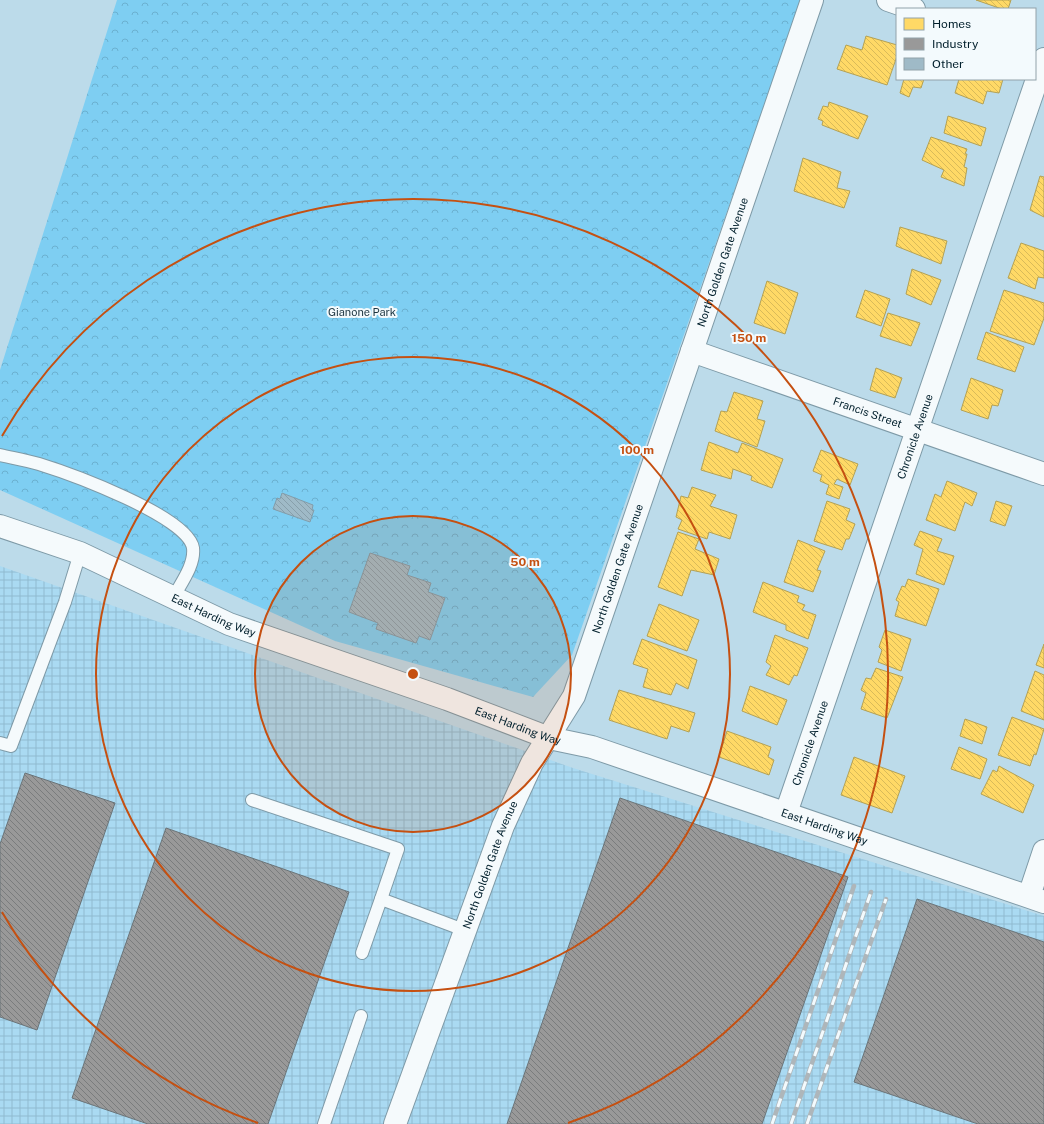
<svg xmlns="http://www.w3.org/2000/svg" width="1044" height="1124" font-family="'Public Sans',sans-serif">
<defs>
<pattern id="industrial-grid" width="8" height="8" patternUnits="userSpaceOnUse"><rect width="8" height="8" fill="#aadaf2"/><path d="M0 4h8M4 0v8" fill="none" stroke="#90bbd0"/></pattern>
<pattern id="park-crowns" width="20" height="18" patternUnits="userSpaceOnUse"><rect width="20" height="18" fill="#7ecef2"/><path d="M2 6a3 3 0 1 1 6 0M12 15a3 3 0 1 1 6 0" fill="none" stroke="#6bb0d0"/></pattern>
<pattern id="homes-back-hatch" width="6" height="6" patternUnits="userSpaceOnUse"><rect width="6" height="6" fill="#ffd966"/><path d="M-1 5l2 2M0 0l6 6M5-1l2 2" fill="none" stroke="#d9ba59"/></pattern>
<pattern id="industry-back-hatch" width="6" height="6" patternUnits="userSpaceOnUse"><rect width="6" height="6" fill="#999"/><path d="M-1 5l2 2M0 0l6 6M5-1l2 2" fill="none" stroke="#7a7c7d"/></pattern>
<pattern id="building-back-hatch" width="6" height="6" patternUnits="userSpaceOnUse"><rect width="6" height="6" fill="#9fbac7"/><path d="M-1 5l2 2M0 0l6 6M5-1l2 2" fill="none" stroke="#879fab"/></pattern>
</defs>
<rect width="100%" height="100%" fill="#bcdbea"/>
<path fill="url(#industrial-grid)" d="M0,566L573,768L1044,916V1124H0Z"/>
<path fill="url(#park-crowns)" d="M117,0H801L572,655L533,697L335,641L0,490V370Z"/>
<g fill="url(#homes-back-hatch)" stroke="#b3a155">
<path d="M976,0H1011L1008,9H1002Z"/>
<path d="M866,36L897,45V56L887,85L837,69L846,45L862,50Z"/>
<path d="M904,79H924L921,88L913,87L909,97L900,93Z"/>
<path d="M959,79H1003L999,93L987,91L983,104L955,93Z"/>
<path d="M829,102L868,116L858,139L822,125L823,121L818,119L823,106L828,107Z"/>
<path d="M948,116L986,128L981,146L944,133Z"/>
<path d="M931,137L967,149L965,154H967L964,167L967,168L964,186L941,177L944,170L922,160Z"/>
<path d="M803,158L841,172L837,188L850,191L844,208L794,191Z"/>
<path d="M1040,176L1044,177V217L1030,210Z"/>
<path d="M900,227L947,241L941,264L896,246Z"/>
<path d="M1021,243L1044,251V278L1038,277L1035,289L1008,278Z"/>
<path d="M912,269L941,280L931,305L906,294Z"/>
<path d="M767,281L798,293L785,334L754,323Z"/>
<path d="M865,290L890,299L881,326L856,317Z"/>
<path d="M1004,290L1044,303V318L1034,345L990,331Z"/>
<path d="M888,313L920,323L911,346L880,336Z"/>
<path d="M986,332L1024,347L1015,372L977,359Z"/>
<path d="M876,368L902,378L895,398L870,390Z"/>
<path d="M971,378L1003,390L998,406L992,405L988,419L961,410Z"/>
<path d="M734,392L763,401L757,419L765,421L757,447L715,431L721,411L727,412Z"/>
<path d="M709,442L738,453L742,443L783,459L772,488L751,480L752,476L733,469L731,479L701,470Z"/>
<path d="M821,450L858,464L850,485L837,479L834,484L843,487L839,499L826,494L829,485L820,481L822,475L813,471Z"/>
<path d="M947,481L977,493L972,506L965,502L955,531L926,520L935,494L941,497Z"/>
<path d="M692,487L716,495L710,506L737,515L730,539L709,532L707,539L678,529L682,520L676,517L681,496L688,498Z"/>
<path d="M827,501L850,509L846,520L855,524L849,539H846L842,550L814,541Z"/>
<path d="M996,501L1012,506L1005,526L990,521Z"/>
<path d="M920,531L942,539L937,551L954,556L944,585L916,574L923,549L914,545Z"/>
<path d="M678,532L699,539L695,549L719,559L714,575L691,570L682,596L658,587Z"/>
<path d="M798,540L825,551L817,570L821,571L813,592L784,582Z"/>
<path d="M908,579L939,589L926,626L895,616L899,602L896,600L902,586L905,587Z"/>
<path d="M763,582L799,596L797,602L805,605L802,610L816,615L808,639L786,630V625L753,612Z"/>
<path d="M659,604L699,620L687,651L647,636Z"/>
<path d="M885,630L911,639L901,671L878,662L882,650L879,647Z"/>
<path d="M775,635L808,648L797,676L794,675L789,685L766,675L771,666L766,662Z"/>
<path d="M642,639L697,660L688,689L676,683L671,695L643,687L648,669L633,664Z"/>
<path d="M1044,644V668L1036,665Z"/>
<path d="M876,668L903,677L887,718L861,709L866,693L861,690L866,678L871,679Z"/>
<path d="M1035,671L1044,675V720L1021,711Z"/>
<path d="M750,686L787,700L777,725L742,711Z"/>
<path d="M619,690L695,713L689,732L671,726L667,739L609,720Z"/>
<path d="M1012,717L1044,729L1036,755L1034,754L1030,766L998,755Z"/>
<path d="M965,719L987,727L982,744L960,736Z"/>
<path d="M727,731L771,747L768,757L774,760L769,775L719,757Z"/>
<path d="M959,747L987,759L980,779L951,769Z"/>
<path d="M854,757L905,776L892,813L841,795Z"/>
<path d="M999,766L1034,785L1023,813L981,794L993,770L997,772Z"/>
</g>
<g fill="url(#industry-back-hatch)" stroke="#6b7478">
<path d="M25,773L115,803L37,1030L0,1017V844Z"/>
<path d="M620,798L848,877L762,1124H507Z"/>
<path d="M166,828L349,892L268,1124H148L72,1098Z"/>
<path d="M917,899L1044,942V1124H978L854,1082Z"/>
</g>
<g fill="url(#building-back-hatch)" stroke="#829daa">
<path d="M282,493L313,505L312,510H314L310,522L273,509L277,498L280,499Z"/>
<path d="M370,553L410,566L407,575L431,583L428,592L445,598L430,640L419,636L416,643L376,629L378,623L349,612Z"/>
</g>
<g fill="none" stroke-linecap="round" stroke-linejoin="round">
<defs>
<g id="lane">
<path d="M0,455C13,458 26,460 39,464C68,473 188,516 193,548C195,565 181,583 173,598"/>
<path d="M0,743L11,746L65,602L80,553"/>
<path d="M252,800L398,849L381,899"/>
<path d="M362,953L381,899L464,930"/>
<path d="M324,1124L361,1016"/>
</g>
<g id="street">
<path d="M888,0L914,9"/>
<path id="s1" d="M692,351L1044,474"/>
<path id="s2" d="M0,526L80,553L229,624L447,699L549,738L592,747L1044,902"/>
<path id="s3" d="M786,813L1044,59"/>
<path d="M1029,896L1044,851"/>
<path id="s4" d="M395,1124L503,826L532,763L574,696L812,0"/>
</g>
</defs>
<use href="#lane" stroke="#7e9aa7" stroke-width="14"/>
<use href="#street" stroke="#7e9aa7" stroke-width="24"/>
<use href="#lane" stroke="#f5fafc" stroke-width="12"/>
<use href="#street" stroke="#f5fafc" stroke-width="22"/>
<defs>
<g id="rail">
<path d="M772,1124L854,886"/>
<path d="M791,1124L871,892"/>
<path d="M807,1124L886,899"/>
</g>
</defs>
<use href="#rail" stroke="#aeb6ba" stroke-width="4.5"/>
<use href="#rail" stroke="#f3fafd" stroke-width="3" stroke-dasharray="9" stroke-linecap="butt"/>
</g>
<circle cx="413" cy="674" r="158" fill="#c55011" fill-opacity=".12"/>
<g fill="none" stroke="#c55011" stroke-width="2">
<circle cx="413" cy="674" r="158"/>
<circle cx="413" cy="674" r="317"/>
<path d="M258 1123A475 475 0 0 1 2 912M2 436A475 475 0 1 1 568 1123"/>
</g>
<g text-anchor="middle" stroke-width="4" stroke-linejoin="round" paint-order="stroke">
<g font-size="11" fill="#011f2c" stroke="#f3fafd">
<text dy="4" stroke="none"><textPath href="#s4" startOffset="924">North Golden Gate Avenue</textPath></text>
<text dy="4" stroke="none"><textPath href="#s1" startOffset="186">Francis Street</textPath></text>
<text dy="4" stroke="none"><textPath href="#s3" startOffset="398">Chronicle Avenue</textPath></text>
<text dy="4" stroke="none"><textPath href="#s4" startOffset="600">North Golden Gate Avenue</textPath></text>
<text dy="4" stroke="none"><textPath href="#s2" startOffset="232">East Harding Way</textPath></text>
<text dy="4" stroke="none"><textPath href="#s2" startOffset="556">East Harding Way</textPath></text>
<text dy="4" stroke="none"><textPath href="#s3" startOffset="74">Chronicle Avenue</textPath></text>
<text dy="4" stroke="none"><textPath href="#s2" startOffset="879">East Harding Way</textPath></text>
<text dy="4" stroke="none"><textPath href="#s4" startOffset="276">North Golden Gate Avenue</textPath></text>
</g>
<g font-size="11" fill="#1b3440" stroke="#f3fafd">
<text x="362" y="316">Gianone Park</text>
</g>
</g>
<circle cx="413" cy="674" r="6" fill="#c55011" stroke="#f3fafd" stroke-width="2"/>
<g font-size="12" text-anchor="middle" font-weight="bold" fill="#c55011" stroke="#f3fafd" stroke-width="4" stroke-linejoin="round" paint-order="stroke">
<text x="749" y="342">150 m</text>
<text x="637" y="454">100 m</text>
<text x="525" y="566">50 m</text>
</g>
<rect x="896" y="8" width="140" height="72" fill="#f3fafd" stroke="#92a2a9"/>
<rect x="904" y="18" width="20" height="12" fill="#ffd966" stroke="#92a2a9"/>
<text x="932" y="28" font-size="12" fill="#011f2c">Homes</text>
<rect x="904" y="38" width="20" height="12" fill="#999999" stroke="#92a2a9"/>
<text x="932" y="48" font-size="12" fill="#011f2c">Industry</text>
<rect x="904" y="58" width="20" height="12" fill="#9fbac7" stroke="#92a2a9"/>
<text x="932" y="68" font-size="12" fill="#011f2c">Other</text>
</svg>
